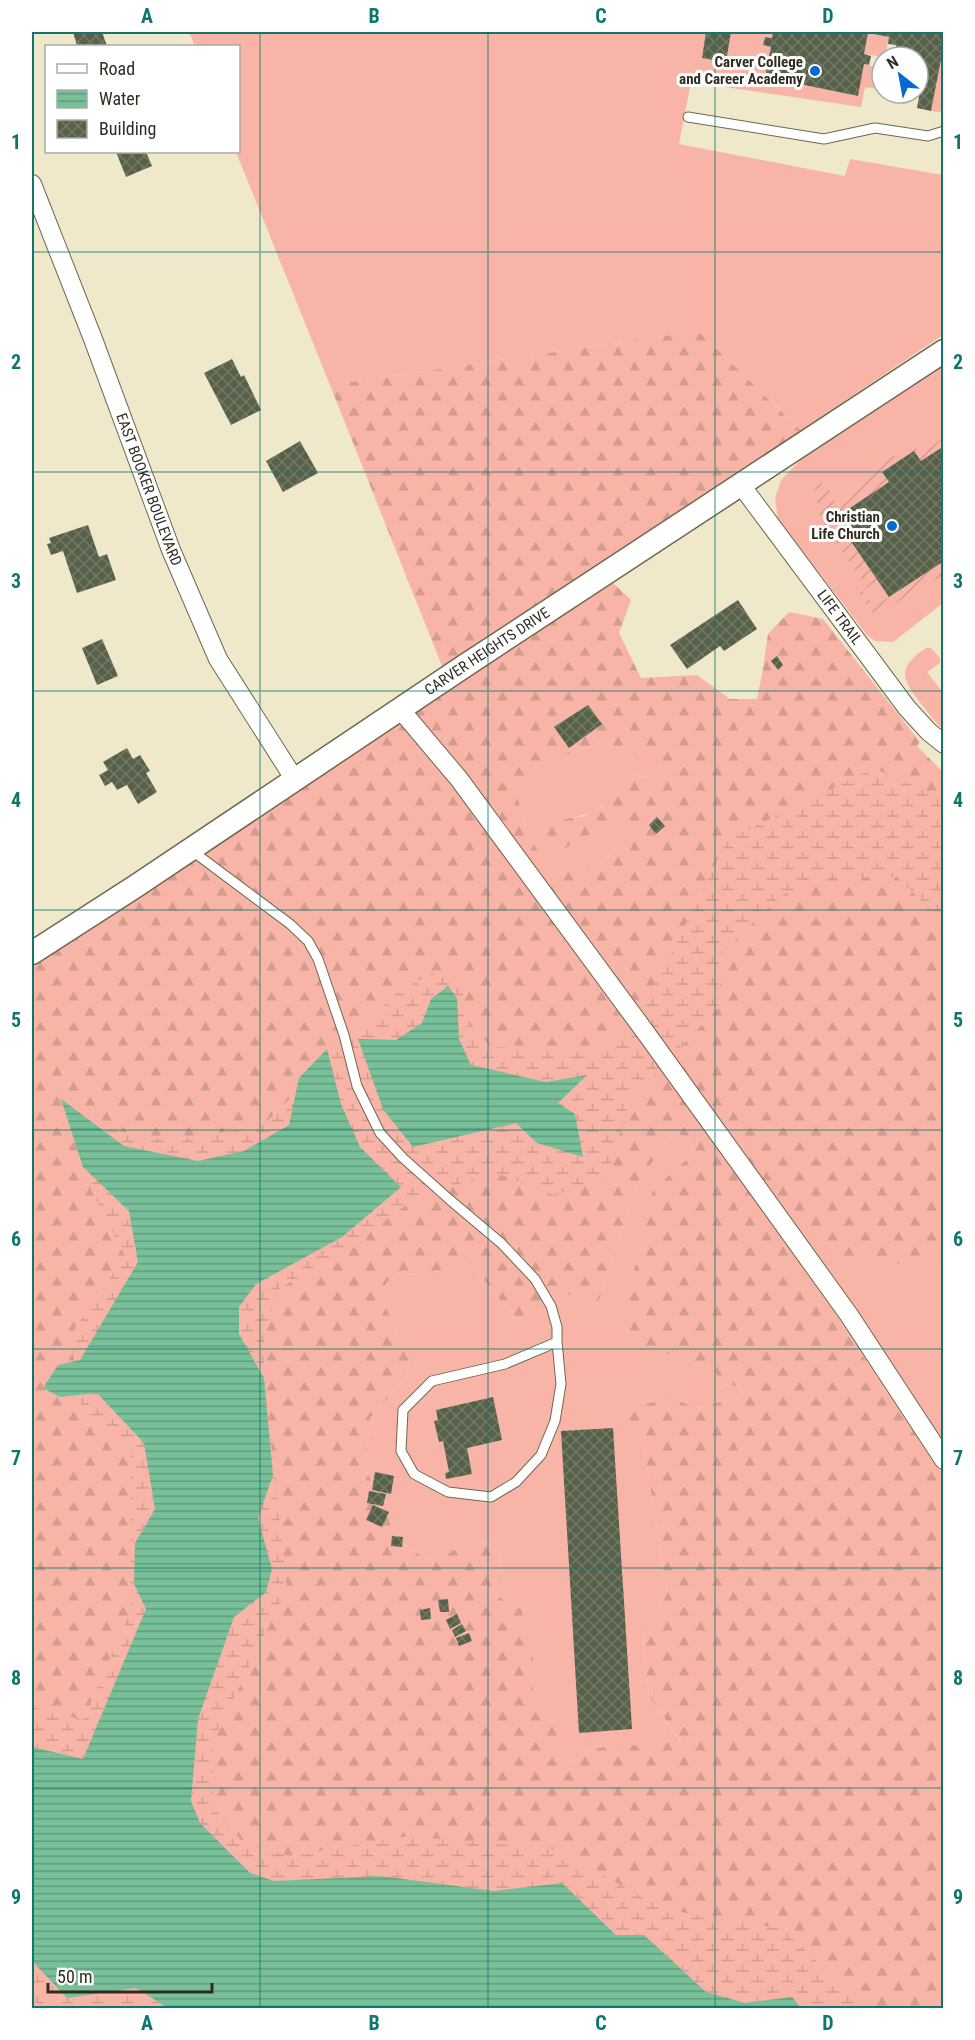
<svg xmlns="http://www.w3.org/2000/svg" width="975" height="2040" font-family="'Roboto Condensed',sans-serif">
<defs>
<pattern id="forest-firs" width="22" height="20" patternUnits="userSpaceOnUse" patternTransform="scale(1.5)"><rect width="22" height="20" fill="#f7b4a7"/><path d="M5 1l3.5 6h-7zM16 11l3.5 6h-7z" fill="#d49b8f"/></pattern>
<pattern id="wetland-marsh" width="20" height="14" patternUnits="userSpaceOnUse" patternTransform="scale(1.5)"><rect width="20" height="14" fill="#f7b4a7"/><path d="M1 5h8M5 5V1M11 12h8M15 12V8" fill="none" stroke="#d49b8f"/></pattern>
<pattern id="garden-furrows" width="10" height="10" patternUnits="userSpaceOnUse" patternTransform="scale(1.5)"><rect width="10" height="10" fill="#f7b4a7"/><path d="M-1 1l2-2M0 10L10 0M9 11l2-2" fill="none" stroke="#d49b8f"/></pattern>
<pattern id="water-rules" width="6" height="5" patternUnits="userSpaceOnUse" patternTransform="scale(1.5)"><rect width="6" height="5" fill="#78c099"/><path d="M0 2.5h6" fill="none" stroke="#639c7c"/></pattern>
<pattern id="building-cross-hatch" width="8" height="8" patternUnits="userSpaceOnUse" patternTransform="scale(1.5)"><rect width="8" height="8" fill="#57614a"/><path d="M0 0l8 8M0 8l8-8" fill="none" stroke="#727967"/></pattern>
</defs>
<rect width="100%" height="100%" fill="#efe8cb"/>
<g fill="#f7b4a7">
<path d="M189,32H773L772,38L765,37L763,45L771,47L766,77L857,96L864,64L882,69L879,89L865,87L861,107L691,82L679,144L845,176L850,159L943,175V335L801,430L698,331L330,385L236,152H238V46H195Z"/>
<path d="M868,33L889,37L885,57L864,54Z"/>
<path d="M943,44V100L941,112L931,111Z"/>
<path d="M943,359V603L893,642L875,641L867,635L778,519L775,498L781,480L815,445Z"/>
<path d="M926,648H931L940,658V663L927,672L943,693V730C934,721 927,711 919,701C900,677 899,666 926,648Z"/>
<path d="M598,743L632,751L661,774L652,778L627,774C605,805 604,813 564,819L555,854L601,828L619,826L627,832L605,861L551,875L527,831L518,799L543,763Z"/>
<path d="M673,1131L689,1140L694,1154L653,1190L650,1349L713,1367L723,1384L741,1387L742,1396L698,1408L670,1398L620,1421L644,1446L667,1594L643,1638L649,1696L681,1743L594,1748L569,1764L557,1759V1733L533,1710V1655L512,1606L493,1592L501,1558L494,1546L482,1540L430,1559L410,1550L391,1525L365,1467L370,1418L405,1379L410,1359L380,1295L387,1282L399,1274L423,1275L470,1263L520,1324L549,1293L560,1288L590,1307L597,1306L637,1185Z"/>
<path d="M806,1240L911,1264L943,1252V1476L842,1325L783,1264Z"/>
</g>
<g fill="url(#forest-firs)" fill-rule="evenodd">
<path d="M698,331L809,438L446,676L330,385Z"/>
<path d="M611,581L631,600L619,633L641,678L697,675L730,699H757L763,669L768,634L789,612L823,619L920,742L917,746L943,772V1252L911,1265L834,1258L806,1240L783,1264L842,1325L943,1476V2008H32V964ZM598,743L632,751L660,774L652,778L627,774L607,782L604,806L584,816L564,819L540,834L542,844L555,854L601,828L619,826L627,832L605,861L551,875L527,831L518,799L544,763ZM673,1131L689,1140L693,1154L653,1190L625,1310L629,1329L650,1349L712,1367L723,1384L741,1387L742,1396L698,1408L670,1398L623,1410L620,1421L644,1446L667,1594L643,1638L649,1696L681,1742L594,1748L569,1764L557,1759V1733L549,1716L533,1710V1655L521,1609L512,1606L493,1592L501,1558L494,1546L482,1540L430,1559L410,1550L391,1525L365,1467L370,1418L405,1379L410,1359L380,1295L387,1282L399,1274L423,1275L470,1263L520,1324L544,1318L549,1293L560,1289L590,1307L597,1306L637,1185Z"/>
</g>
<path fill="url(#wetland-marsh)" d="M874,768L943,799V922L897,877L825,878L782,895L722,953L719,1007L629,1102L606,1181L553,1195L494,1172L413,1200L354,1244L279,1289L264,1335V1378L287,1589L214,1739L213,1807L241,1840L289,1856L408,1836L552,1849L668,1910L784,1929L864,2008H48L32,2001V1707L83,1720L131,1611L130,1449L82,1410L70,1336L125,1256L91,1190L100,1128L171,1140L262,1126L396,994L436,970L460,980L468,1023L491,1047L592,1052L631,1026L672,952L727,840Z"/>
<g fill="url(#garden-furrows)">
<path d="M943,438V446L822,527L818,520L821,511C816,499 809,492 821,483L826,484L836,505L840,506C858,497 850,492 859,480C863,475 876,460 883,458C889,456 896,457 901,454C908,451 911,449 919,448L923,452Z"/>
<path d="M847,535L877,580L863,591L874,607L943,561V575L876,615C868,610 860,597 858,588L862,582C860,573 855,571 851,564C846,557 842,550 836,542Z"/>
</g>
<g fill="url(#water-rules)">
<path d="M448,986L457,998L459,1039L471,1065L546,1082L587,1075L558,1103L575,1114L583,1157L537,1143L516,1123L413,1147L383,1109L358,1039L396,1040L422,1023L431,999Z"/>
<path d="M327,1049L341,1104L360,1147L401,1187L342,1237L256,1284L239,1307V1334L264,1378L273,1475L258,1518L272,1569L266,1592L234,1617L198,1719L191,1801L200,1823L250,1873L274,1881L381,1876L494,1891L562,1883L616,1935H644L706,1992L745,2003L792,1997L801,2008H168L136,1988L67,1998L32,1961V1747L83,1759L146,1609L134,1584L135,1543L155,1509L144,1443L97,1393L60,1397L43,1388L58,1365L80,1360L138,1262L129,1211L83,1167L61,1099L124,1146L198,1161L244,1151L289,1125L299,1078Z"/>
</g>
<g fill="url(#building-cross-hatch)">
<path d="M73,32H102L107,46H77Z"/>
<path d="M706,32H731L726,62L702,58Z"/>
<path d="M773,32H944V44L931,111L917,108L919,97L907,94L918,93V57H894L896,45L888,44L889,37L868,33L864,54L871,56L869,65L864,64L858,96L765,77L771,47L763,45L765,37L772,38Z"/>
<path d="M116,152H146L152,166L126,177Z"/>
<path d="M232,359L241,377L244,375L261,410L231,425L204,373Z"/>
<path d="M300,441L318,473L283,492L266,461Z"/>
<path d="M944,446V561L889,597L835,518L889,482L882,472L914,451L921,461Z"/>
<path d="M88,525L99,557L107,554L116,580L77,593L63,551L51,555L47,544L51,543L49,538Z"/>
<path d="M738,600L757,629L724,651L720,646L687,669L670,645Z"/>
<path d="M102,639L118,676L97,685L82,648Z"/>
<path d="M777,656L783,665L778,670L771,661Z"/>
<path d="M588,705L602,724L569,748L554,727Z"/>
<path d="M127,748L133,759L140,755L150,771L146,773L157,792L138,804L127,785L117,790L112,782L105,786L99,775L108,770L103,762Z"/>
<path d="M657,817L665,826L656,834L649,825Z"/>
<path d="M493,1397L502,1440L467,1448L472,1474L446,1479L445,1473L449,1472L443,1441L439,1442L434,1421L438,1420L436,1410Z"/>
<path d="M613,1428L632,1729L579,1733L561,1431Z"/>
<path d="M375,1472L394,1476L391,1494L372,1490Z"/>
<path d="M369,1491L386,1494L383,1506L367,1503Z"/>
<path d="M373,1505L389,1512L382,1527L366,1520Z"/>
<path d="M392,1536L403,1537L402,1547L391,1546Z"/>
<path d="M448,1599L449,1612H440L438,1600Z"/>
<path d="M430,1608L431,1619L421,1620L420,1610Z"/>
<path d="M457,1614L461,1623L450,1629L446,1620Z"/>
<path d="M462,1624L466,1631L455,1637L452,1630Z"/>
<path d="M469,1633L472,1641L459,1646L456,1638Z"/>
</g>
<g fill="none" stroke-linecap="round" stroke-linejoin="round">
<defs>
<g id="service">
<path d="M688,117L824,139L875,128L928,136L944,131"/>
<path d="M191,850L290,924L308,941L318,959L344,1035L357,1086L380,1133L403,1158L450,1200L501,1243L535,1279L551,1306L557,1327V1342L505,1364L432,1381L403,1410L401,1451L414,1474L448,1492L491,1497L516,1482L541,1455L555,1421L561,1384L557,1342"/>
</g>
<g id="minor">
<path id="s1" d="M32,184L93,339L171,550L218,659L295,780"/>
<path id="s2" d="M741,485L907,708L929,732L944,744"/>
<path d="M400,709L459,779L646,1033L849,1315L944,1460"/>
</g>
<g id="tertiary">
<path id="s3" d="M32,953L136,886L466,665L944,351"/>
</g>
</defs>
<use href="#service" stroke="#6f684f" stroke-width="11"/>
<use href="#minor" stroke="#6f684f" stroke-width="20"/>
<use href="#tertiary" stroke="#6f684f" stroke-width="25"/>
<use href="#service" stroke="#fff" stroke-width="9"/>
<use href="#minor" stroke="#fff" stroke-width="18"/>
<use href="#tertiary" stroke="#fff" stroke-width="22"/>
</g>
<path fill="none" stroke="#0f766e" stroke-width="1.5" stroke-opacity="0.55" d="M260,32V2008M488,32V2008M715,32V2008M32,252H944M32,472H944M32,691H944M32,910H944M32,1130H944M32,1349H944M32,1568H944M32,1788H944"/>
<g fill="#026ad3" stroke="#fff" stroke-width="2">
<circle cx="815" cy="71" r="6"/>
<circle cx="892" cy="526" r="6"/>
</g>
<g text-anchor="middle" stroke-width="6" stroke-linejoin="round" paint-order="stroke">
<g font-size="15" font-weight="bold" fill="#2f2d22" stroke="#fff" text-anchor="end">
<text x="803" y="67">Carver College<tspan x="803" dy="17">and Career Academy</tspan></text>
<text x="880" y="522">Christian<tspan x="880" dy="17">Life Church</tspan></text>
</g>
<g font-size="15" fill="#2f2d22" stroke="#fff">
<text dy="5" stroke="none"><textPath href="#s1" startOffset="327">EAST BOOKER BOULEVARD</textPath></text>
<text dy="5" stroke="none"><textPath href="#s2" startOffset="165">LIFE TRAIL</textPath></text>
<text dy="5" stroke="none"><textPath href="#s3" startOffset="546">CARVER HEIGHTS DRIVE</textPath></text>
</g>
</g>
<rect width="975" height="2040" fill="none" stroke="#ffffff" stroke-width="66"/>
<rect x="45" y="45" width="195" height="108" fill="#ffffff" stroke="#acaba7" stroke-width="1.5"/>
<rect x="57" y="64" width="30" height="9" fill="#ffffff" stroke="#acaba7" stroke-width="1.5"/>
<text x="99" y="75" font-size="18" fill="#2f2d22">Road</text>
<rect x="57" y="90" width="30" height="18" fill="url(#water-rules)" stroke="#acaba7" stroke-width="1.5"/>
<text x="99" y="105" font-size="18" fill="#2f2d22">Water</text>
<rect x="57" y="120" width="30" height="18" fill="url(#building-cross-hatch)" stroke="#acaba7" stroke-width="1.5"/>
<text x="99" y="135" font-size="18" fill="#2f2d22">Building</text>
<g transform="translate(900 75) rotate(329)"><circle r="28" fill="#ffffff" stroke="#acaba7" stroke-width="1.5"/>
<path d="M0-4.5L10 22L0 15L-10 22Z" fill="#026ad3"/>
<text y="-9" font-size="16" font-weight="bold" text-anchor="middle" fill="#2f2d22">N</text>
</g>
<path d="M48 1983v9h164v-9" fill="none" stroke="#2f2d22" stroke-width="3"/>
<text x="57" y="1983" font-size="18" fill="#2f2d22" stroke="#ffffff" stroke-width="4.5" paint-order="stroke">50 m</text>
<rect x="33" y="33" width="909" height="1974" fill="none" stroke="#0f766e" stroke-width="2"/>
<g font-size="20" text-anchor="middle" font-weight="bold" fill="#0f766e">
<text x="147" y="23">A</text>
<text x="374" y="23">B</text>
<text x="601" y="23">C</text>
<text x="828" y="23">D</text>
<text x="16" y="149">1</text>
<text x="958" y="149">1</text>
<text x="16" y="369">2</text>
<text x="958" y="369">2</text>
<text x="16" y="588">3</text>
<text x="958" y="588">3</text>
<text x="16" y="807">4</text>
<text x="958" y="807">4</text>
<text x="16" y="1027">5</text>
<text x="958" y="1027">5</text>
<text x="16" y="1246">6</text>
<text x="958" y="1246">6</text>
<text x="16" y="1465">7</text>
<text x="958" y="1465">7</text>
<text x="16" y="1685">8</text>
<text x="958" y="1685">8</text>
<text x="16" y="1904">9</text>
<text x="958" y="1904">9</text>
<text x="147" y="2030">A</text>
<text x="374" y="2030">B</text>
<text x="601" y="2030">C</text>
<text x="828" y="2030">D</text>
</g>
</svg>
